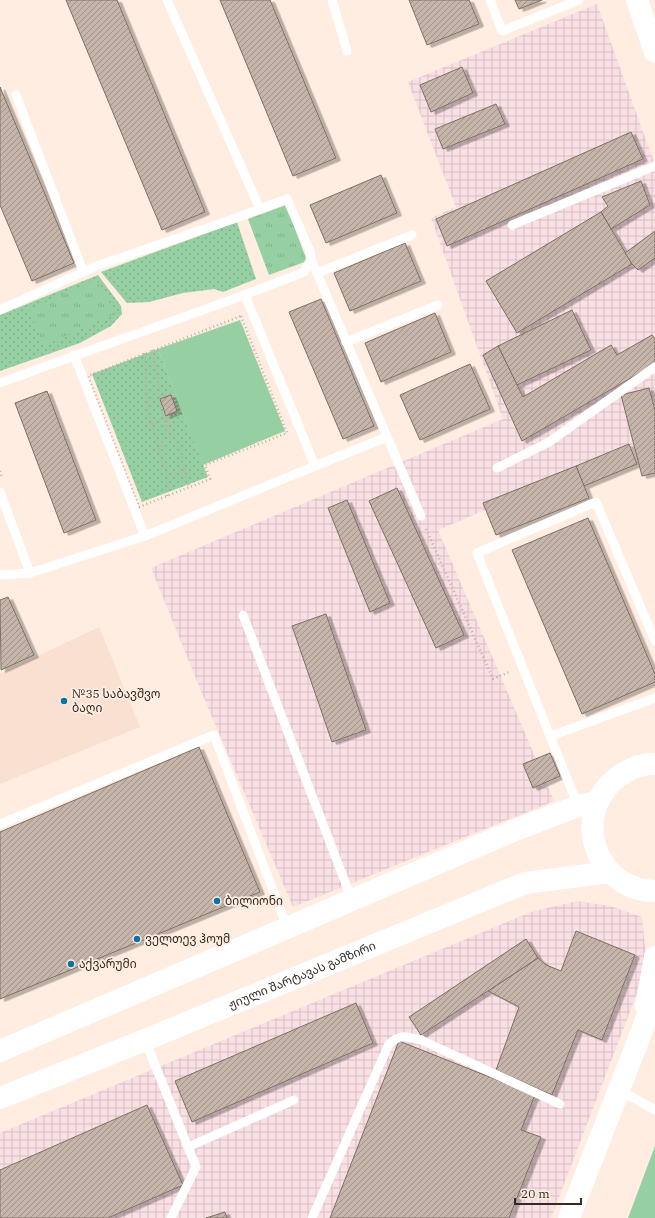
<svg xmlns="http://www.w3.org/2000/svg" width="655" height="1218" font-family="'IBM Plex Serif','Noto Sans Georgian',serif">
<defs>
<pattern id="industrial-grid" width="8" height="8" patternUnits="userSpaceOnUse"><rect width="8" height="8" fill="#fadfe4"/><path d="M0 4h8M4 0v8" fill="none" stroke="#d7c0c3"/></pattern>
<pattern id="grass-dots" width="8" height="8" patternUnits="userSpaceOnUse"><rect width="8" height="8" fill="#95cfa2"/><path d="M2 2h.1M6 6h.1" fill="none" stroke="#81b28b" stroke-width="1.8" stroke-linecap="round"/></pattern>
<pattern id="park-tufts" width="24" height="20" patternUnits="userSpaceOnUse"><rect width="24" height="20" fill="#95cfa2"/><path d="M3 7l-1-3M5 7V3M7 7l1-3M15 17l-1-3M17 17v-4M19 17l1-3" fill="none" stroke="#81b28b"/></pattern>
<pattern id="building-hatch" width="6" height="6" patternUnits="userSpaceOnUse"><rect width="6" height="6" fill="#c5b4a9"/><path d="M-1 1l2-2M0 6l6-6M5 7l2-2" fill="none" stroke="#a19389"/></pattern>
<filter id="shadow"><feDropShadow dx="4.5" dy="2.5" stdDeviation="0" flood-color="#0004"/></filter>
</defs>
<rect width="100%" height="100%" fill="#ffede1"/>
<path fill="#f9e0d0" d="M99,627L140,727L0,784V674Z"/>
<g fill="url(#industrial-grid)">
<path d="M597,4L655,165V438L438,530L554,801L293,907L201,691L151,568L503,419L431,218L456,207L408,82Z"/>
<path d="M577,901L610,906L642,917L647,967L551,1218H0V1133L531,912Z"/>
</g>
<g fill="url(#grass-dots)">
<path d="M237,222L256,279L223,292L214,289L183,293L149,302L127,303L101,272Z"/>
<path d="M98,275L121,306L122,314L111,326L80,343L0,371V315Z"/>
<path d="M158,349L208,477L142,502L92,374Z"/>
</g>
<g fill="url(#park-tufts)">
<path d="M286,205L307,261L269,275L248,219Z"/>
<path d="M96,279L116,313L44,346L29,310Z"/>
</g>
<g fill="#95cfa2">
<path d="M240,320L285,431L203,465L158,349Z"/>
<path d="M655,1146V1218H628Z"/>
</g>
<g fill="url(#building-hatch)" stroke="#7e6e64" filter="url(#shadow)">
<path d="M66,0H117L205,212L162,230Z"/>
<path d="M220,0H270L336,158L293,176Z"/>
<path d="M409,0H469L479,24L427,45Z"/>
<path d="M515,0H542L519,9Z"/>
<path d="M462,67L473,93L431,112L420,85Z"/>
<path d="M0,87L74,263L32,281L0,205Z"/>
<path d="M496,104L505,124L443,149L435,129Z"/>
<path d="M631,132L643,159L447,246L436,219Z"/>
<path d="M381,175L397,213L326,243L310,205Z"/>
<path d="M641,181L650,205L611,229L601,212L608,206L602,197Z"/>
<path d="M601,212L632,264L517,333L486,281Z"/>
<path d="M655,231V258L638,270L632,264L625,253Z"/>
<path d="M405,243L421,281L350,311L334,273Z"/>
<path d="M321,299L374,426L343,439L289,312Z"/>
<path d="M572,310L591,350L517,385L498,346Z"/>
<path d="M435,313L451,352L381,382L365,343Z"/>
<path d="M652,335L655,339V364L522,441L483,355L498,346L523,397L611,345L617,355Z"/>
<path d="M470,364L490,409L420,440L400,395Z"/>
<path d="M649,388L655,410V473L642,476L621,395Z"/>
<path d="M47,391L96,520L64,533L15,403Z"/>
<path d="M171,395L177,411L166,416L160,399Z"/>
<path d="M629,444L637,464L584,486L576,466Z"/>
<path d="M576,466L589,498L496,535L483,503Z"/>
<path d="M397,488L464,635L436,648L369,501Z"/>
<path d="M347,500L390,603L370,612L328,508Z"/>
<path d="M588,518L655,674V682L582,714L512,550Z"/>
<path d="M8,597L34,655L1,670L0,600Z"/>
<path d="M326,614L366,730L332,742L292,626Z"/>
<path d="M199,747L260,892L0,999V832Z"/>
<path d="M550,753L560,776L533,788L523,764Z"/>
<path d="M576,931L635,955L602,1040L578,1030L552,1095L496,1070L519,1007L488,991L538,958L546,965L561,971Z"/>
<path d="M526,939L538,958L421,1035L409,1017Z"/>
<path d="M356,1003L373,1043L192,1122L175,1081Z"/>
<path d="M399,1041L535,1095L521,1130L541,1137L509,1218H330Z"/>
<path d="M147,1105L183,1185L108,1218H0V1170Z"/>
<path d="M225,1212L227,1218H206Z"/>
</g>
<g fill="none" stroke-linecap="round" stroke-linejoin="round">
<g stroke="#beb0a6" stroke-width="2.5" stroke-dasharray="1 3" stroke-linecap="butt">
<path d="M241,316L287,433L205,465L210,479L139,507L88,376Z"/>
<path d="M152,350L160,390L165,395L172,392L180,413L166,418L158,398L165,395"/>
<path d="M144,353L148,409L159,451"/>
<path d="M166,418L167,430L159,451L168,476L167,496"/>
<path d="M167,420L181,452L189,487"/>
<path d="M152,424L166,418"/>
<path d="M0,471L2,477"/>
<path d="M168,476L185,469"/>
<path d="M426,529L493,679L509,672"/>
</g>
<g stroke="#fff" stroke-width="9">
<path d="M167,0L260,209"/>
<path d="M332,0L347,51"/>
<path d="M490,0L502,31L579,0"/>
<path d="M16,95L83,271"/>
<path d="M512,225L655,166"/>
<path d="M311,259L421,516"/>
<path d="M317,273L412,235"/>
<path d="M0,310L94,267L239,217L287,199L310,251L311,259L304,272C204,312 101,345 0,383"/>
<path d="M346,342L438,305"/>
<path d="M74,355L145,536L315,466L245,295"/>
<path d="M315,466L387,437"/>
<path d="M497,468L549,442L655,367"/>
<path d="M0,492L30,573L145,536"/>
<path d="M0,575L30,573"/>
<path d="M243,615L352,900"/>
<path d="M551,736L655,698"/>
<path d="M578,806L477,553L596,502L655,641"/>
<path d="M0,824L214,735L287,927"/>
<path d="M145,1040L196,1167L171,1218"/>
<path d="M619,1090L655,1110"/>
<path d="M188,1147L294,1100"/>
<path d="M312,1218L389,1044C402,1033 406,1037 421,1040L560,1104"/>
</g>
<g stroke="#fff" stroke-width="22">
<path d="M637,0L655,52"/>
<path d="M655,764C642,763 629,769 618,777C570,813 594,890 655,891"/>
<path d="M646,1007L655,957"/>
<path d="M0,1051L513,831L578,806L597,802"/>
<path id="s1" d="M0,1098L145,1040L525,883L610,872"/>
<path d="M569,1218L643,1028L655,992"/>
</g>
</g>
<g fill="#0777a1" stroke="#ffede1" stroke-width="1.5">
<circle cx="64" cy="701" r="4"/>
<circle cx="217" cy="901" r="4"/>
<circle cx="137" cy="939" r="4"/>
<circle cx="71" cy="964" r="4"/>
</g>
<g text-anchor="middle" stroke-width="3.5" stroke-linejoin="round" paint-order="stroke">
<g font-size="12" fill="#312b26" stroke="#ffede1" text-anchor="start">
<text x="72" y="698">№35 საბავშვო<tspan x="72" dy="14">ბაღი</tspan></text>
<text x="225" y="905">ბილიონი</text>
<text x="145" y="943">ველთევ ჰოუმ</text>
<text x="79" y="968">აქვარუმი</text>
</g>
<g font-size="12" fill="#312b26" stroke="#ffede1">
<text dy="4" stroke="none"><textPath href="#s1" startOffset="326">ჟიული შარტავას გამზირი</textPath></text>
</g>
</g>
<path d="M515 1198v6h66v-6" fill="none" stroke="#312b26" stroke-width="2"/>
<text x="521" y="1198" font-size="12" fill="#312b26" stroke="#ffede1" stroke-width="3" paint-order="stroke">20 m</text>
</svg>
